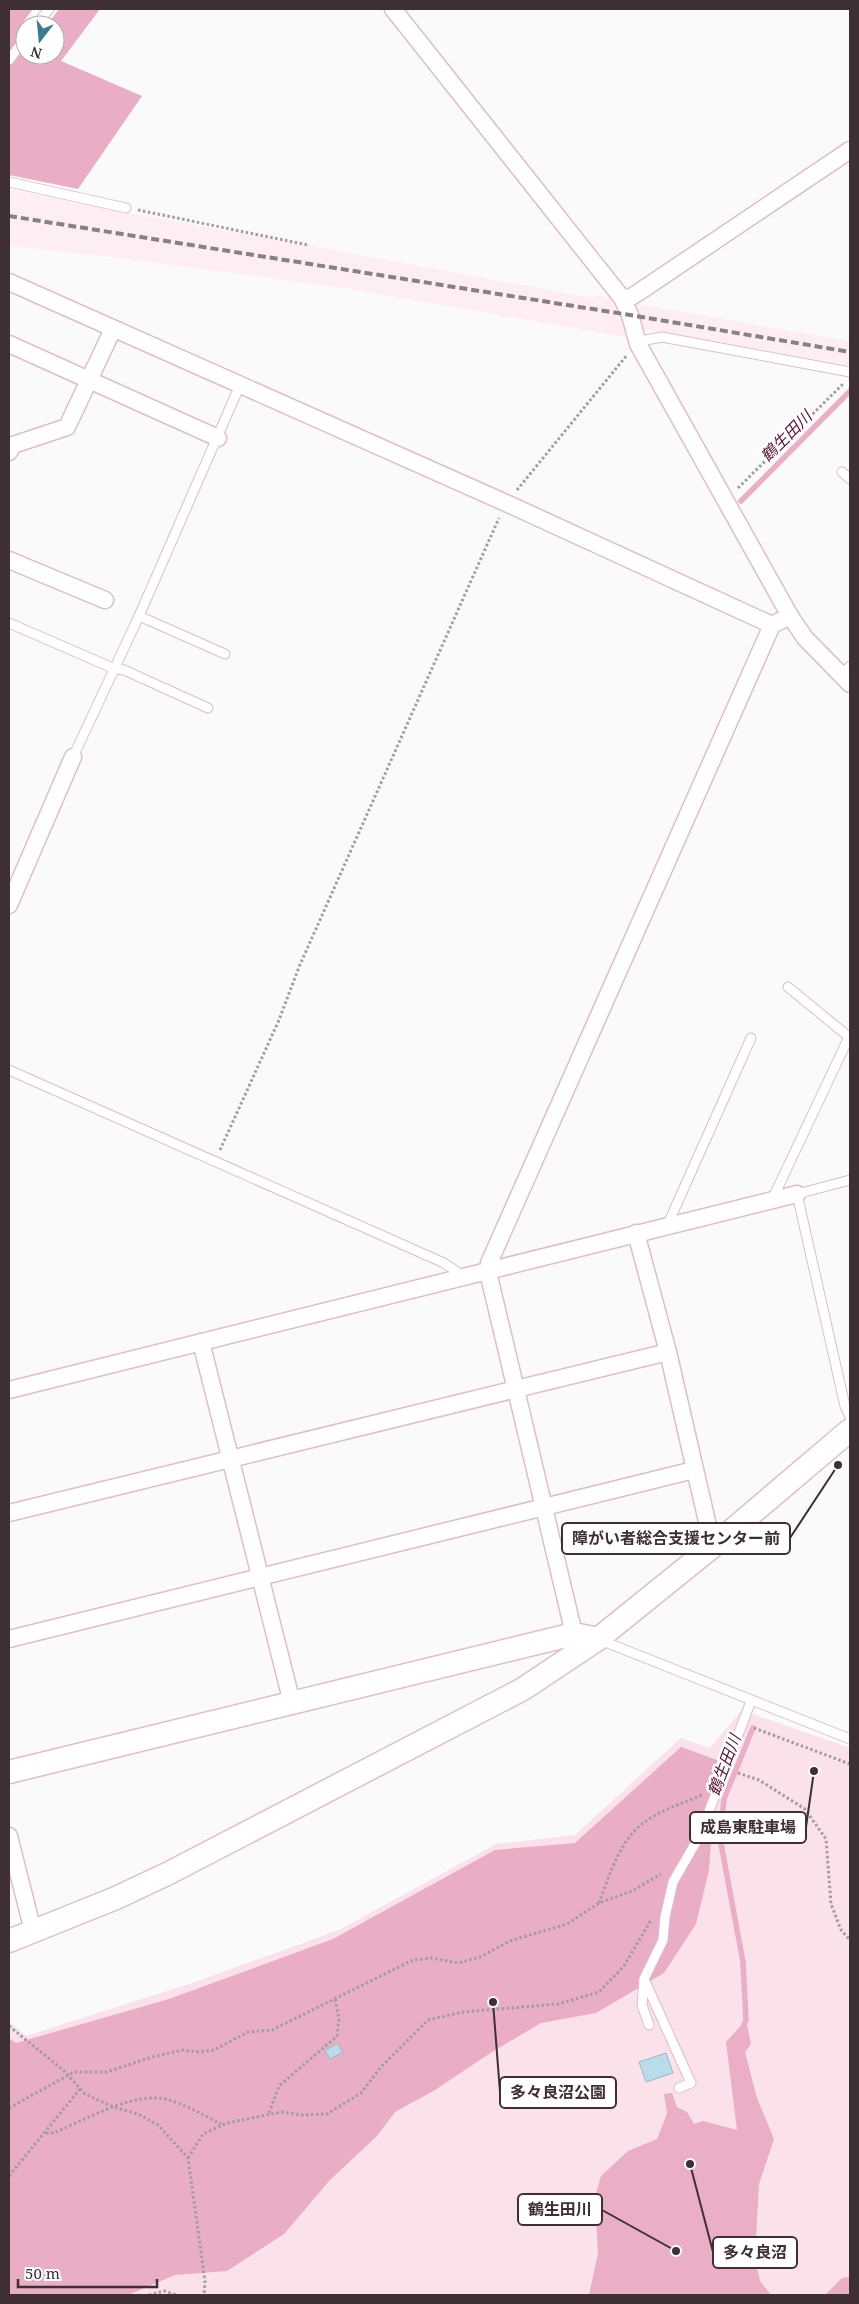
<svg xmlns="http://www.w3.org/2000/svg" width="859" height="2304" font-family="'Noto Serif','Noto Sans JP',serif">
<rect width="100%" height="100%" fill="#fafafa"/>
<g fill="#ffedf4">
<path d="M9,189L122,213L159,218L593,298L596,295L611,298L621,309L625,323V337L344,288L121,258L9,246Z"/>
<path d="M637,304L850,341V365L642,329Z"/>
</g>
<path fill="#fae1ea" d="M742,1710L850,1748V2295H9V2022L26,2036L192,1983L339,1930L496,1844L575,1835L681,1738L710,1748Z"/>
<g fill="#e9adc5">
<path d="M9,9H33L21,25L25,28V55H55V25H47L59,9H100L61,61L142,96L78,189L9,175Z"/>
<path d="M681,1747L717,1760L709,1870L696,1924L664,1973L596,2013L541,2023L492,2052L435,2090L395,2112L377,2136L330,2180L284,2234L227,2271L175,2275L128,2295H9V2038L16,2043L169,1999L333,1939L495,1850L575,1843Z"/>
</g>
<g fill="#eaafc6">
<path d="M746,2020L751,2044L745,2052L757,2098L774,2139L759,2184L755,2258L760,2281L771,2295H589L598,2253L595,2197L601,2176L628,2151L657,2139L667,2113L664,2094L672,2093L677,2107L687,2112L694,2124L703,2121L737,2130L726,2042Z"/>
<path d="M850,2277V2295H825L842,2278Z"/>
</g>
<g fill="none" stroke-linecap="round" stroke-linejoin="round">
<g stroke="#eaafc6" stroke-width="5.5">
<path d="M741,501L850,391"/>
<path d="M743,2027L746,2020L743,1962L720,1838L724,1799L753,1728"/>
</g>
</g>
<g fill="#b8dcea" stroke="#96bac8">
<path d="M337,2043L343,2052L330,2059L325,2051Z"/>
<path d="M666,2053L673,2073L646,2082L639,2062Z"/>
</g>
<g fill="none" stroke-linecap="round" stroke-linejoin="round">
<defs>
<g id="lane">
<path d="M36,25L49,9"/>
<path d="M9,60L25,39"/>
<path d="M9,182L126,208"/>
<path d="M638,344L646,340L662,337L850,372"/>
<path d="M842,472L850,479"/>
<path d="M139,616L225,654"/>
<path d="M9,623L115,669L124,670L208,708"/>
<path d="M842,675L850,666"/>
<path d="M73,757L139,616L240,385"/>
<path d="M9,1070L444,1263L456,1271L461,1279"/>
<path d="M850,1180L797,1194L845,1406L850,1417"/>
<path d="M772,1200L849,1037L788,987"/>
<path d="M667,1226L751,1038"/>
<path d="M600,1640L850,1739"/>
<path d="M644,1980L642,2005L649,2025"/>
<path d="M679,2088L691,2083L644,1979L663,1940L665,1917L673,1882L700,1835L751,1701"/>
</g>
<g id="street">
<path d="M393,9L622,298L630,315L638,344L790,616L805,638L850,684"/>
<path d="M9,282L506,503L772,625L790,616"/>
<path d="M622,298L631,297L639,292L850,150"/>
<path d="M9,344L218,438"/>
<path d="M9,452L13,445L67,427L113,329"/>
<path d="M9,560L105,600"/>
<path d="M9,905L73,757"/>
<path d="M636,1233L668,1352L709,1530L717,1543"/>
<path d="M201,1342L292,1703"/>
<path d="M9,1390L797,1194"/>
<path d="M9,1513L668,1352"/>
<path d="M574,1634L488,1272L489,1263L772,625"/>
<path d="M9,1639L694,1470"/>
<path d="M9,1836L33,1931"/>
</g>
<g id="secondary">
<path d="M9,1772L574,1634L598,1639"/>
<path d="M9,1941L116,1898L169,1873L523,1689L598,1639L717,1543L850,1430"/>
</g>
</defs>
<use href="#lane" stroke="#e0bdca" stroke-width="11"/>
<use href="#street" stroke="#e0bdca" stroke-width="19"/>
<use href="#secondary" stroke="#e0bdca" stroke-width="25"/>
<g stroke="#a39d9f" stroke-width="3" stroke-dasharray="2.5 2.5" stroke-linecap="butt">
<path d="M138,210L308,245"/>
<path d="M738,488L844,383"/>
<path d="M517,490L627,355"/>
<path d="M220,1150L279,1020L299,967L499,518"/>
<path d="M754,1728L850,1764"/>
<path d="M738,1773L759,1780L805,1809L826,1839L831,1904L841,1930L850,1940"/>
<path d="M599,1903C610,1874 620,1839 646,1821C661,1810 684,1803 702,1795"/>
<path d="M9,2026L63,2070L85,2094L111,2106L140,2115L158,2125L188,2158L205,2281L204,2295"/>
<path d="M9,2108L74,2072H107L152,2057L183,2050L200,2052L214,2050L248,2032L272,2030L413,1960L431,1958L458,1963L480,1957L510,1941L567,1924L599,1903L632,1891L661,1874"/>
<path d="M269,2113L279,2086L337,2036L339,2019L335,1999"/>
<path d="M46,2133H54C82,2121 126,2096 157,2098C177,2099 203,2115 221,2124"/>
<path d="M188,2158L203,2134L227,2123L282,2112L301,2115L327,2114L361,2093L381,2067L428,2020L463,2012L558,2004L599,1992L624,1966L651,1920"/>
<path d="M9,2176L80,2089"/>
<path d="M149,2295L164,2291L176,2295"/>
</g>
<use href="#lane" stroke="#fff" stroke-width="9"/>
<use href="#street" stroke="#fff" stroke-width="16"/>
<use href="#secondary" stroke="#fff" stroke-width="22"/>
<path stroke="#888083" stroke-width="4" stroke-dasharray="8 4" stroke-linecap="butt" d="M9,216L630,315L850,352"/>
</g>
<g text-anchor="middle" stroke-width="5" stroke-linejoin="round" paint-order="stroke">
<g font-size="16" font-style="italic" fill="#5a1538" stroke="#fff">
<text transform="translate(786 436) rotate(-45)" y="6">鶴生田川</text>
<text transform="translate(724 1765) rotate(-69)" y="6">鶴生田川</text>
</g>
</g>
<path fill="none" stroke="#3d2f34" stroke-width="2" d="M838 1465L790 1538M814 1771L806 1827M493 2002L500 2092M676 2251L602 2210M690 2164L713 2252"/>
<g fill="#3d2f34" stroke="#fff" stroke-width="2">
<circle cx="838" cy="1465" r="5"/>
<circle cx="814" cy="1771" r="5"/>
<circle cx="493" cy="2002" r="5"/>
<circle cx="676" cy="2251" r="5"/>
<circle cx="690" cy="2164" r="5"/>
</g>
<g fill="#fff" stroke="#3d2f34" stroke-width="2">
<rect x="562" y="1523" width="228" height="31" rx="5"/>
<rect x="690" y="1812" width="116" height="31" rx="5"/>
<rect x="500" y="2077" width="116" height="31" rx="5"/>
<rect x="518" y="2194" width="84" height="31" rx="5"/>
<rect x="713" y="2237" width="84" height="31" rx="5"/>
</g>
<g font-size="16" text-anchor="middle" font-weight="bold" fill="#3d2f34">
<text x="676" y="1544">障がい者総合支援センター前</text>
<text x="748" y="1833">成島東駐車場</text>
<text x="558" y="2098">多々良沼公園</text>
<text x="560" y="2215">鶴生田川</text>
<text x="755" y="2258">多々良沼</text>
</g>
<rect width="859" height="2304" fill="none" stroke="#3d2f34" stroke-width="20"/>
<g transform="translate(40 40) rotate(196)"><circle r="24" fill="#ffffff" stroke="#b1acae"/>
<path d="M0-4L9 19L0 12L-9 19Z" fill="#3c7a90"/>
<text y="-8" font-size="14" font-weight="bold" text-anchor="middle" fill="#3d2f34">N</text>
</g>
<path d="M18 2279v8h139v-8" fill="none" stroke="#3d2f34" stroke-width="2.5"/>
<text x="25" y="2279" font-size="15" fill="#3d2f34" stroke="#ffffff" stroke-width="4" paint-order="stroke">50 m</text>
</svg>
